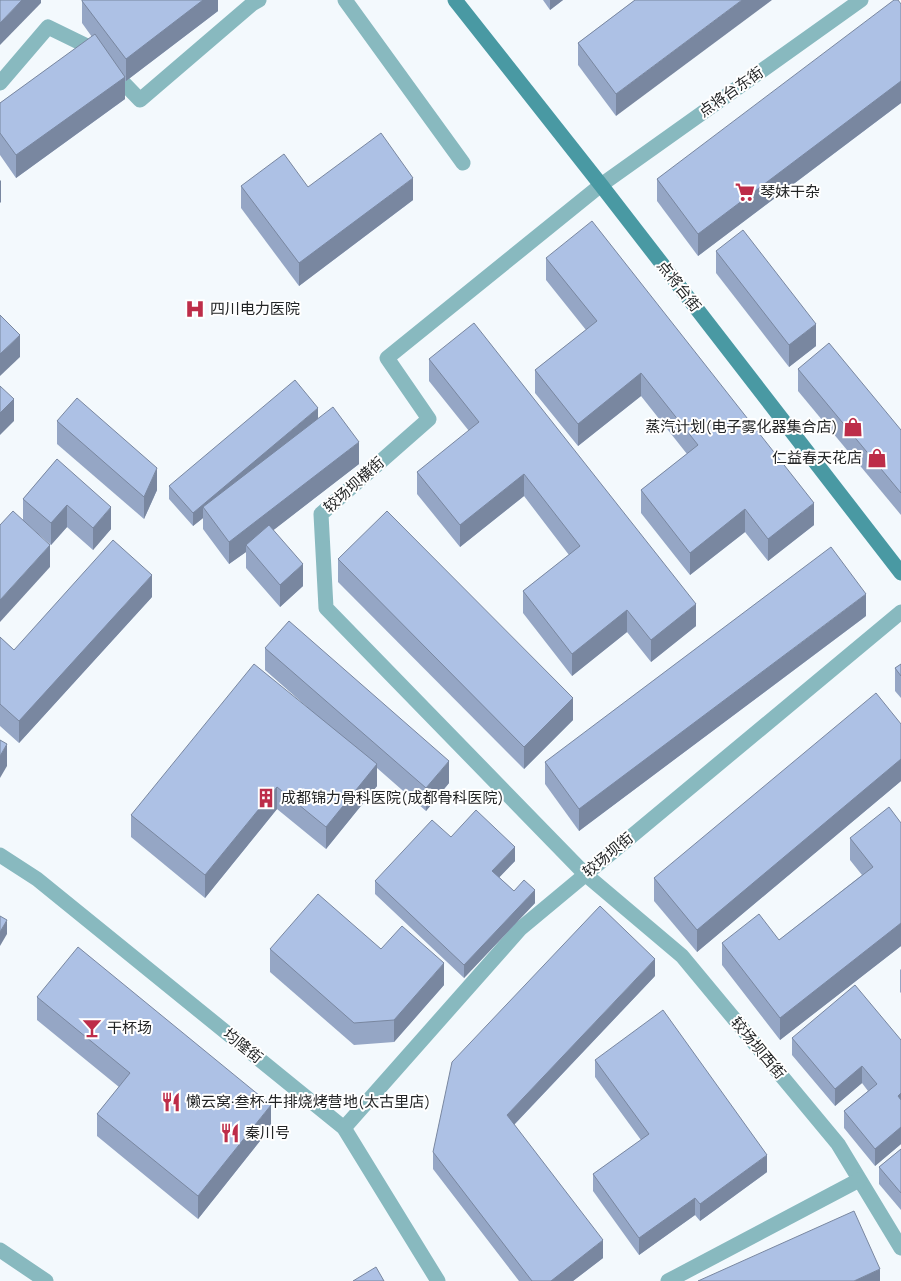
<svg xmlns="http://www.w3.org/2000/svg" width="901" height="1281" font-family="Manrope,'Noto Sans SC',sans-serif">
<rect width="100%" height="100%" fill="#f3f9fd"/>
<g fill="none" stroke-linecap="round" stroke-linejoin="round">
<g stroke="#88b9bf" stroke-width="15">
<path d="M345,0L463,163"/>
<path d="M0,83L48,27L89,47L140,100L252,4L259,0"/>
</g>
<g stroke="#88b9bf" stroke-width="15">
<path d="M861,0L601,185L387,358L429,419L321,514L326,608L585,874L682,956L838,1144L901,1248"/>
<path d="M0,855L37,879L344,1128L438,1281"/>
<path d="M344,1128L520,929L901,612"/>
<path d="M0,1250L46,1281"/>
<path d="M668,1281L859,1180"/>
</g>
<path stroke="#4999a3" stroke-width="15" d="M455,0L601,185L901,573"/>
</g>
<g fill="#95a6c5">
<path d="M218,0V11L126,81H125V99L16,178L0,155V103L92,37L82,23V1Z"/>
<path d="M543,0H563L550,10Z"/>
<path d="M635,0L616,116L578,65V43Z"/>
<path d="M901,4V103L698,256L657,201V179Z"/>
<path d="M241,186L308,187L413,200L299,286L241,208Z"/>
<path d="M716,251L816,346L789,367L716,273Z"/>
<path d="M546,258L814,525L768,561L745,532L690,575L641,513V490L687,454L641,396L578,446L535,393V370L586,330L546,280Z"/>
<path d="M429,359L696,626L651,662L627,632L572,676L523,613V591L569,555L524,496L460,547L417,494V472L469,431L429,381Z"/>
<path d="M798,369L901,430V515L798,391Z"/>
<path d="M318,419L359,464L273,530L303,586L280,607L246,568V552L229,564L203,529V518L193,526L169,499V486Z"/>
<path d="M57,421L157,490L144,519L57,444Z"/>
<path d="M57,459L111,529L93,550L67,527L51,545L28,525L50,567L23,521V499Z"/>
<path d="M338,559L573,720L524,769L338,582Z"/>
<path d="M152,597L19,743L0,726V637L14,650Z"/>
<path d="M866,616L579,831L545,784V762Z"/>
<path d="M265,648L449,783L426,811L377,768V786L326,849L277,809L205,898L131,837V815L307,707L265,670Z"/>
<path d="M901,664V698L895,691V668Z"/>
<path d="M901,724V781L697,952L654,901V878Z"/>
<path d="M901,823V946L780,1040L722,965V943L779,940L862,875L850,860V838Z"/>
<path d="M451,837L515,861L499,877L514,891L535,903L464,978L375,894V881Z"/>
<path d="M270,949H381L444,985L394,1042L354,1045L270,972Z"/>
<path d="M901,969V993L900,992V970Z"/>
<path d="M655,976L514,1125L603,1258L573,1281H519L433,1169V1152Z"/>
<path d="M37,997L271,1127L198,1219L97,1136V1114L119,1087L37,1020Z"/>
<path d="M792,1038L901,1040V1144L875,1166L844,1128V1111L868,1091L862,1083L835,1106L792,1055Z"/>
<path d="M595,1060L767,1172L700,1221L695,1215L639,1255L593,1191V1174L641,1140L595,1077Z"/>
<path d="M901,1149V1210L879,1184V1167Z"/>
</g>
<g fill="#7987a0">
<path d="M22,0H41V3L0,45V23Z"/>
<path d="M203,0H218V11L126,81V59Z"/>
<path d="M550,0H563L550,10Z"/>
<path d="M742,0H772L616,116V94Z"/>
<path d="M125,77V99L16,178V155Z"/>
<path d="M901,81V103L698,256V234Z"/>
<path d="M413,178V200L299,286V263Z"/>
<path d="M1,180V202L0,203V181Z"/>
<path d="M816,324V346L789,367V345Z"/>
<path d="M20,335V357L0,376V354Z"/>
<path d="M641,373V396L578,446V424Z"/>
<path d="M14,399V421L0,435V413Z"/>
<path d="M318,408V421L203,507V518L193,526V513Z"/>
<path d="M359,442V464L249,549L246,545V552L229,564V542Z"/>
<path d="M157,468V490L144,519V497Z"/>
<path d="M524,474V496L460,547V525Z"/>
<path d="M814,503V525L768,561V539Z"/>
<path d="M67,505V527L51,545V523Z"/>
<path d="M111,507V529L93,550V528Z"/>
<path d="M745,509V532L690,575V553Z"/>
<path d="M50,545V567L0,622V600Z"/>
<path d="M303,564V586L280,607V585Z"/>
<path d="M152,575V597L19,743V721Z"/>
<path d="M866,594V616L579,831V809Z"/>
<path d="M696,604V626L651,662V640Z"/>
<path d="M627,610V632L572,676V654Z"/>
<path d="M573,698V720L524,769V747Z"/>
<path d="M7,744V766L0,778V756Z"/>
<path d="M901,759V781L697,952V930Z"/>
<path d="M449,761V783L426,811V788Z"/>
<path d="M377,764V786L326,849V827Z"/>
<path d="M277,787V809L205,898V875Z"/>
<path d="M515,847V861L492,885V871Z"/>
<path d="M535,890V903L464,978V965Z"/>
<path d="M7,920V934L0,946V932Z"/>
<path d="M901,923V946L780,1040V1018Z"/>
<path d="M655,959V976L507,1132V1115Z"/>
<path d="M444,963V985L394,1042V1020Z"/>
<path d="M862,1066V1083L835,1106V1089Z"/>
<path d="M901,1093V1110L898,1096Z"/>
<path d="M271,1105V1127L198,1219V1196Z"/>
<path d="M901,1127V1144L875,1166V1149Z"/>
<path d="M767,1155V1172L700,1221V1204Z"/>
<path d="M695,1198V1215L639,1255V1238Z"/>
<path d="M603,1240V1258L573,1281H551Z"/>
<path d="M880,1269V1281H854Z"/>
</g>
<g fill="#adc1e5" stroke="#7987a0">
<path d="M0,0H22L0,23Z"/>
<path d="M82,0H203L126,59L82,1Z"/>
<path d="M635,0H742L616,94L578,43Z"/>
<path d="M894,0H898L901,4V81L698,234L657,179Z"/>
<path d="M95,34L125,77L16,155L0,133V103Z"/>
<path d="M381,133L413,178L299,263L241,186L284,154L308,187Z"/>
<path d="M592,221L814,503L768,539L745,509L690,553L641,490L698,445L641,373L578,424L535,370L597,321L546,258Z"/>
<path d="M743,230L816,324L789,345L716,251Z"/>
<path d="M0,315L20,335L0,354Z"/>
<path d="M474,323L696,604L651,640L627,610L572,654L523,591L580,546L524,474L460,525L417,472L479,422L429,359Z"/>
<path d="M829,343L901,430V493L798,369Z"/>
<path d="M295,380L318,408L193,513L169,486Z"/>
<path d="M0,386L14,399L0,413Z"/>
<path d="M77,398L157,468L144,497L57,421Z"/>
<path d="M333,407L359,442L229,542L203,507Z"/>
<path d="M57,459L111,507L93,528L67,505L51,523L23,499Z"/>
<path d="M13,511L50,545L0,600V525Z"/>
<path d="M387,511L573,698L524,747L338,559Z"/>
<path d="M269,525L303,564L280,585L246,545Z"/>
<path d="M113,540L152,575L19,721L0,704V637L14,650Z"/>
<path d="M831,547L866,594L579,809L545,762Z"/>
<path d="M289,621L449,761L426,788L265,648Z"/>
<path d="M254,664L377,764L326,827L277,787L205,875L131,815Z"/>
<path d="M901,664V676L895,668Z"/>
<path d="M876,693L901,724V759L697,930L654,878Z"/>
<path d="M0,740L7,744L0,756Z"/>
<path d="M889,807L901,823V923L780,1018L722,943L759,914L779,940L873,867L850,838Z"/>
<path d="M476,810L515,847L492,871L514,891L524,880L535,890L464,965L375,881L432,820L451,837Z"/>
<path d="M318,894L381,949L402,926L444,963L394,1020L354,1023L270,949Z"/>
<path d="M600,906L655,959L507,1115L603,1240L551,1281H532L433,1152L452,1062Z"/>
<path d="M0,916L7,920L0,932Z"/>
<path d="M78,947L271,1105L198,1196L97,1114L130,1073L37,997Z"/>
<path d="M855,985L901,1040V1093L898,1096L901,1100V1127L875,1149L844,1111L877,1084L862,1066L835,1089L792,1038Z"/>
<path d="M663,1010L767,1155L700,1204L695,1198L639,1238L593,1174L649,1134L595,1060Z"/>
<path d="M901,1149V1193L879,1167Z"/>
<path d="M854,1211L880,1269L854,1281H698Z"/>
<path d="M376,1267L384,1281H353Z"/>
</g>
<defs>
<symbol id="supermarket-bare" viewBox="-9 -9 18 18"><path d="M-6-5.5h2.5l.6 2H6L4.5 2H-2.5L-4.4-4H-6ZM-1.5 3.2a1.3 1.3 0 1 0 .1 0ZM3 3.2a1.3 1.3 0 1 0 .1 0Z" fill="#bd2d49" stroke="#fff" stroke-width="2.5" paint-order="stroke"/></symbol>
<symbol id="hospital-bare" viewBox="-9 -9 18 18"><path d="M-5-5h3v3.5h4V-5h3V5h-3V1.5h-4V5h-3Z" fill="#bd2d49" stroke="#fff" stroke-width="2.5" paint-order="stroke"/></symbol>
<symbol id="shop-bare" viewBox="-9 -9 18 18"><path d="M-5-2.5h2.3a2.7 3.5 0 0 1 5.4 0H5L5.5 6h-11ZM-1.5-2.5h3a1.5 2.3 0 0 0-3 0Z" fill="#bd2d49" stroke="#fff" stroke-width="2.5" paint-order="stroke"/></symbol>
<symbol id="building-bare" viewBox="-9 -9 18 18"><path d="M-4-6H4V6H1V3H-1V6H-4ZM-2.5-4.3h1.7v1.8h-1.7ZM.8-4.3h1.7v1.8H.8ZM-2.5-1h1.7V.8h-1.7ZM.8-1h1.7V.8H.8Z" fill="#bd2d49" stroke="#fff" stroke-width="2.5" paint-order="stroke"/></symbol>
<symbol id="bar-bare" viewBox="-9 -9 18 18"><path d="M-6-5H6L.8 .8V4.5H3.5V6h-7V4.5H-.8V.8Z" fill="#bd2d49" stroke="#fff" stroke-width="2.5" paint-order="stroke"/></symbol>
<symbol id="restaurant-bare" viewBox="-9 -9 18 18"><path d="M-5-6h1v4h1v-4h1v4h1v-4h1v5L-1.5 .5V6h-2V.5L-5-1ZM5-6V6H3V1.5H1.5Q1.5-4 5-6Z" fill="#bd2d49" stroke="#fff" stroke-width="2.5" paint-order="stroke"/></symbol>
</defs>
<g fill-rule="evenodd">
<use href="#supermarket-bare" x="731" y="178" width="28" height="28"/>
<use href="#hospital-bare" x="181" y="295" width="28" height="28"/>
<use href="#shop-bare" x="839" y="413" width="28" height="28"/>
<use href="#shop-bare" x="863" y="444" width="28" height="28"/>
<use href="#building-bare" x="252" y="784" width="28" height="28"/>
<use href="#bar-bare" x="78" y="1014" width="28" height="28"/>
<use href="#restaurant-bare" x="157" y="1088" width="28" height="28"/>
<use href="#restaurant-bare" x="216" y="1119" width="28" height="28"/>
</g>
<g text-anchor="middle" stroke-width="4" stroke-linejoin="round" paint-order="stroke">
<g font-size="15" fill="#232526" stroke="#fff">
<text transform="translate(731 92) rotate(-35)" y="5">点将台东街</text>
<text transform="translate(679 286) rotate(52)" y="5">点将台街</text>
<text transform="translate(354 485) rotate(-42)" y="5">较场坝横街</text>
<text transform="translate(608 855) rotate(-40)" y="5">较场坝街</text>
<text transform="translate(243 1046) rotate(39)" y="5">均隆街</text>
<text transform="translate(758 1048) rotate(50)" y="5">较场坝西街</text>
</g>
<g font-size="15" fill="#232526" stroke="#fff" text-anchor="start">
<text x="760" y="197">琴妹干杂</text>
<text x="210" y="314">四川电力医院</text>
<text x="838" y="432" text-anchor="end">蒸汽计划(电子雾化器集合店)</text>
<text x="862" y="463" text-anchor="end">仁益春天花店</text>
<text x="281" y="803">成都锦力骨科医院(成都骨科医院)</text>
<text x="107" y="1033">干杯场</text>
<text x="186" y="1107">懒云窝·叁杯·牛排烧烤营地(太古里店)</text>
<text x="245" y="1138">秦川号</text>
</g>
</g>
</svg>
